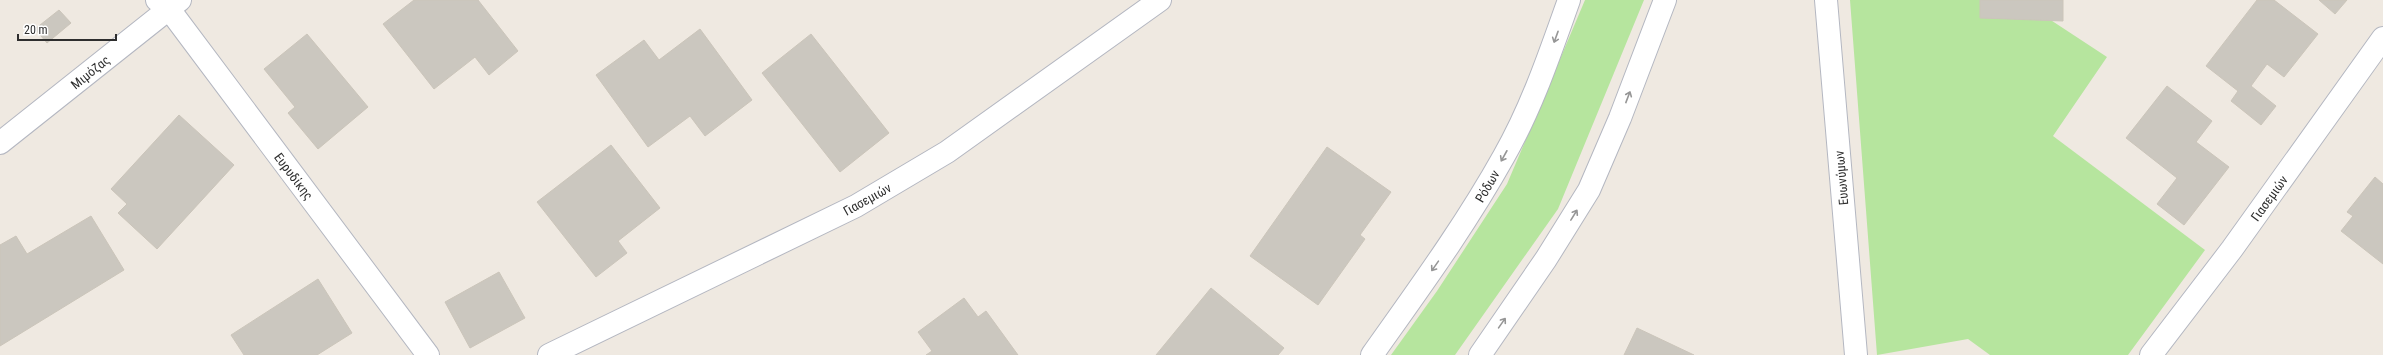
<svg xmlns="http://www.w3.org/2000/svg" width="2383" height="355" font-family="'Roboto Condensed',sans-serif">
<rect width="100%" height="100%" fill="#efe9e1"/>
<g fill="#b6e59e">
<path d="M1585,0H1644L1558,209L1455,355H1391L1437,291L1507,184Z"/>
<path d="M1850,0H2020L2107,57L2053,136L2205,250L2128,355H1990L1968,339L1877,355Z"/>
</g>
<g fill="#cbc7bf" stroke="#cbc5ba">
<path d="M414,0H478L518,51L489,75L475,57L434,89L383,24Z"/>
<path d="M1980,0H2063V21L1980,18Z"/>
<path d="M2257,0H2274L2318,34L2284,77L2267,64L2251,86L2276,106L2261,125L2231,101L2238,91L2206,66Z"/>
<path d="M2319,0H2347L2335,14Z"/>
<path d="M59,10L71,23L47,43L35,29Z"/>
<path d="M700,29L752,100L705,136L690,116L648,147L596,75L644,40L659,60Z"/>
<path d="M307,34L368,107L318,149L288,113L295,107L264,69Z"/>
<path d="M811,34L889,133L840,172L762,73Z"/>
<path d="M2167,86L2212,121L2196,142L2229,167L2184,225L2157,204L2177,178L2126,138Z"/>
<path d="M179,115L234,165L157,249L118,213L127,204L111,189Z"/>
<path d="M611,145L660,208L618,241L627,253L596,277L537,202Z"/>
<path d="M1327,147L1391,192L1360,235L1365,239L1318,305L1250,256Z"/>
<path d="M2375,177L2383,184V264L2341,231L2353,216L2347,212Z"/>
<path d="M91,216L124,270L0,346V245L16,236L27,254Z"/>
<path d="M499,272L525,318L470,348L445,302Z"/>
<path d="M318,279L352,333L317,355H244L231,335Z"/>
<path d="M1211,288L1284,348L1278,355H1156Z"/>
<path d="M964,298L978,317L986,311L1018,355H926L932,351L918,332Z"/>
<path d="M1637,328L1694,355H1624Z"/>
</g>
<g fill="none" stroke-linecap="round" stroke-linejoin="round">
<defs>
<g id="street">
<path d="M157,0L169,9L428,355"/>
<path d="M1826,0L1856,355"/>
<path d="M0,143L180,0"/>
<path d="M549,355L856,206L947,152L1160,0"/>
<path d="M2151,355L2232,249L2383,38"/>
</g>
<g id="secondary">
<path d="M1372,355C1418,290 1465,226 1504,156C1532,107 1550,53 1569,0"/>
<path d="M1480,355L1546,259L1589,190L1620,118L1665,0"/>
</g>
</defs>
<use href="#street" stroke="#b4b7c1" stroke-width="24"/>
<use href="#secondary" stroke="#b4b7c1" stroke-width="24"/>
<use href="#street" stroke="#fff" stroke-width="22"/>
<use href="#secondary" stroke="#fff" stroke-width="22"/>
</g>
<defs><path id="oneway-shaft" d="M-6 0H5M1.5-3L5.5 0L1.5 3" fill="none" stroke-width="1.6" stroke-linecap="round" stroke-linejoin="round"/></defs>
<g stroke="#969696">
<use href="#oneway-shaft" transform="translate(1556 37) rotate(110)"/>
<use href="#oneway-shaft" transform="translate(1628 97) rotate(-69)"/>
<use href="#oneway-shaft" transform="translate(1504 156) rotate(119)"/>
<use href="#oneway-shaft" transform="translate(1574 215) rotate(-58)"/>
<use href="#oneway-shaft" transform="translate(1435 266) rotate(125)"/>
<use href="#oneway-shaft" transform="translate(1502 323) rotate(-55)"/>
</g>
<g text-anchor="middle" stroke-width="3.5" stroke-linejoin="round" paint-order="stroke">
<g font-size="13" fill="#2e2e2e" stroke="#fff">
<text transform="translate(90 72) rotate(-39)" y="5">Μιμόζας</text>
<text transform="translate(294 176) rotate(53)" y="5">Ευρυδίκης</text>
<text transform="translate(1841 178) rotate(-95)" y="5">Ευωνύμων</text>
<text transform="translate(1487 186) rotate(-60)" y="5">Ρόδων</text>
<text transform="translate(2269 198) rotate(-54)" y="5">Γιασεμιών</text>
<text transform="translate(867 199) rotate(-29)" y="5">Γιασεμιών</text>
</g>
</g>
<path d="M18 34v6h98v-6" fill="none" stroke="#2e2e2e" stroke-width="2"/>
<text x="24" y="34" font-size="12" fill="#2e2e2e" stroke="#ffffff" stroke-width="3" paint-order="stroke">20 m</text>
</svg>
